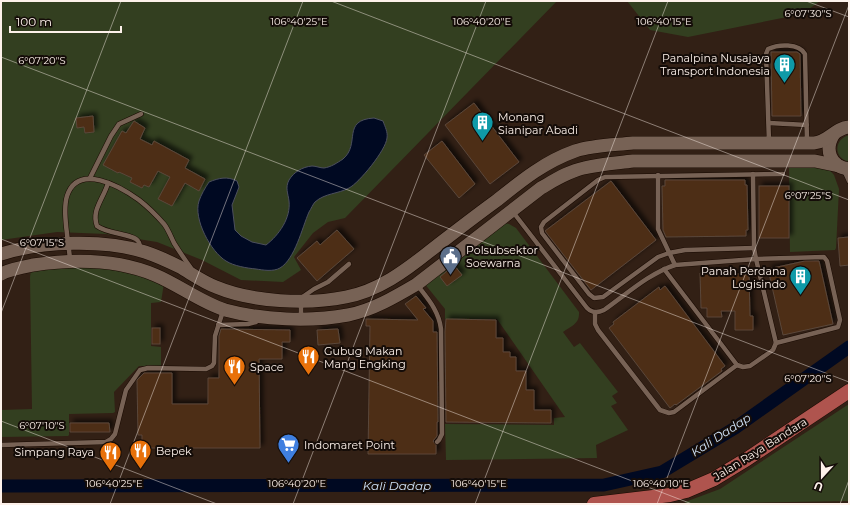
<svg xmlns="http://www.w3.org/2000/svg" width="850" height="505" font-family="Montserrat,sans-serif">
<defs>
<filter id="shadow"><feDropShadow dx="3.5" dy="-3.5" stdDeviation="2" flood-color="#0009"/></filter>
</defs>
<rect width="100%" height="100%" fill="#322015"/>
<g fill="#333f20">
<path d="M1,1H557L345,218L328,222L313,233L294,257L301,270L283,282L241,280L202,260L157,242L106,234L57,232L1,240Z"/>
<path d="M627,1H820L802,14L688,37L650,30Z"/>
<path d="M849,135V162C833,158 834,139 849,135Z"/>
<path d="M789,164L826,166L834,175L839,189L836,248L835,250L790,252Z"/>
<path d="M504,223L509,224L516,228L579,312C580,324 571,326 563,332L574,347L580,343L618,392L612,396L617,403L611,406L628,430L596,445L597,458L446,460L445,424L554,425V418L565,417L497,319H445V309L424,283Z"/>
<path d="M51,267L115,268L164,283L161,302L151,303V346L161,347V366H139L114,392L115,412L113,413L69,414V435L68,436L1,437V410L32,409L30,277L31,270Z"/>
<path d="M849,404V501L685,504V502L720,489Z"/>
</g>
<path fill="#000922" stroke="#4c4f5e" d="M374,118L383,121C385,127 388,132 387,138C386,150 359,183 349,188C338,194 325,193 315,202C313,204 311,209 309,212C302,228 295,259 280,268C273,272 263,270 256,269C246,268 234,266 226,261C211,252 193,219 199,201C201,195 205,188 209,182C219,178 227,176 237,181L239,187L232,205L235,230L241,236L252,242L266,245C279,235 291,218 289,201C288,193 285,188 289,180C294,172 302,167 312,166C316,166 320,168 324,168C331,167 337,163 343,159C361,144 341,120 374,118Z"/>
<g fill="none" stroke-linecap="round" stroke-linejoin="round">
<path stroke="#000922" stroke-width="13" d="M1,486L604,485L662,472L735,428L849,347"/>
</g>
<g fill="#4e2d16" stroke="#5a473a" filter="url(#shadow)">
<path d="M771,52H797L800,54L801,116H772Z"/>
<path d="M474,103L519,162L490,184L445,125Z"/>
<path d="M93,116L94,132L85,133L84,127L77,128L76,118Z"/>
<path d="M134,121L145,128L140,139L152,145L154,141L189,160L185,168L205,179L199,191L185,183L172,206L158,199L170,177L158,171L149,187L144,185L142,188L130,182L132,178L119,172L118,173L103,165L122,131L126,133Z"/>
<path d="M442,141L475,184L459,198L424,155Z"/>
<path d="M665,180H745V185H747L748,230H746V236L666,237L663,230L662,186H665Z"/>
<path d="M611,181L656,240L591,290L545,231Z"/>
<rect x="759" y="186" width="30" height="52"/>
<path d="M337,230L354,249L317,281L297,258L317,241L320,245Z"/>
<path d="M849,237V265L840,266L838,238Z"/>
<path d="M805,261H819L833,324L783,335L768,269Z"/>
<path d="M454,265L462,275L447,286L440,277Z"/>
<path d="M721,272V274H749L750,316H753V330H735V311H721L722,317H707V308H701L700,273Z"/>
<path d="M665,286L725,366L721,369L722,371L676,405L675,404L670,408L609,328L614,324L613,322L659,287L660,290Z"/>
<path d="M416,296L426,308L423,309L433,321V332H437L438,422H437V436L433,441L436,445V454H368L370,326H366V319L418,320L405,304Z"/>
<path d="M446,319L496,320V338H503V352H510V357H516V371H526V390H534V410H551V423L446,422L445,332Z"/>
<rect x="152" y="328" width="8" height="16"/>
<path d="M221,329L290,330V342H282V359H259L260,448H142V435H138L137,380L144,373H172V404H208V378H219V336Z"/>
<path d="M338,329L340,343L318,345L317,330Z"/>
<path d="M70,423H109L110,432H70Z"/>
</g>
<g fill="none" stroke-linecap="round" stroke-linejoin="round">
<defs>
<g id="lane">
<path d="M769,123L807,125"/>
<path d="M769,142L766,54L768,49C778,44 799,43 805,54L807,142"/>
<path d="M844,170L849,181"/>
<path d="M658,175V229L675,265"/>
<path d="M90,178L111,136L119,124L141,114"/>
<path d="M108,183C104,198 91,210 97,226C107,234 134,234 138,241C140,243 140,247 141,250"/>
<path d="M513,212L587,308C592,313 598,313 604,310C627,294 648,274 675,265L756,259L776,343"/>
<path d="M754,248L685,250L669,253L658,257L603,297L594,298L589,294L542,233L541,227L544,222L598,180L605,177L783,174"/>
<path d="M70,260C69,243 62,212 67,196C78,162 121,187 139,200C148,207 157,216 164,224C168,229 171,237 174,243C179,251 185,260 191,268"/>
<path d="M664,269L737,365"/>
<path d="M418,286C428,299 439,311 441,329L442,434L439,440L437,442"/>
<path d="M595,312V324L598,330L660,410L669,413L674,412L737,365L743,367L750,366L773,350L776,343L838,327L840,320L827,261L824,257L756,259L754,248L753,174"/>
<path d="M301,317V298L314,289L328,282L349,264"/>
<path d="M218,325L248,324L256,322L258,318"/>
<path d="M1,445L106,442L111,439L115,434L126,390L140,370L148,368L206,369L212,366L214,363L215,336L223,311"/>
</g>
<g id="secondary">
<path d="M834,134C824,149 830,167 849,169"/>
<path d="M1,254C42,241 104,239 145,252C157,256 168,261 180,267C192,274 203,282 216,287C252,302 307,305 346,297C378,291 405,271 430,251C452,234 474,217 496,201C521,181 544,162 575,151C593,145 614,145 633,143H814C828,142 835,128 849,127"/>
<path d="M1,274C10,269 22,267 33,265C73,259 117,259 155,275C179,285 200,302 225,310C262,320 311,322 348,315C373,310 395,297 417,284L541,188C555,180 569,171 584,168C600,164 617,163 633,161H815L839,166"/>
</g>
<path id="primary" d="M594,504L670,495L686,491L714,479L747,459L849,391"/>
</defs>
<use href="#lane" stroke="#190a02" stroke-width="5.5"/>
<use href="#secondary" stroke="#190a02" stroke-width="14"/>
<use href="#primary" stroke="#190a02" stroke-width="15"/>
<use href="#lane" stroke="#776255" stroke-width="4.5"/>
<use href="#secondary" stroke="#776255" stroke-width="13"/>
<use href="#primary" stroke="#af544e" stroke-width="14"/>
</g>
<path fill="none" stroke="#fdf1ea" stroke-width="1" stroke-opacity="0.45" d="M331,1L849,200M806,1L849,17M1,57L849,382M1,239L692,504M1,313L121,1M1,421L217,504M110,504L303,1M293,504L486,1M475,504L668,1M657,504L849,5M840,504L849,480"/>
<defs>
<symbol id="building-pin" viewBox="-11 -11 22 30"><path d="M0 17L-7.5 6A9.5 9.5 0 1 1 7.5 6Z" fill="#0f9aa8" stroke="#140c08"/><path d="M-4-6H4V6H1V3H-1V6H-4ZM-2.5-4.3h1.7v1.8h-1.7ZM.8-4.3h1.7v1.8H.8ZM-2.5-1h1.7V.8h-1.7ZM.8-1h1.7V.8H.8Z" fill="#fff"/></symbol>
<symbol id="civic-pin" viewBox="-11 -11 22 30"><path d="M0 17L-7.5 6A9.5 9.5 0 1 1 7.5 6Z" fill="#5c6f8a" stroke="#140c08"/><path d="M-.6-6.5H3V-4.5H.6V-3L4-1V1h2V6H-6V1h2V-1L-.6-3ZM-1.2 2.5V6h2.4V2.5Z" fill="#fff"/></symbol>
<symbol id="restaurant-pin" viewBox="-11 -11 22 30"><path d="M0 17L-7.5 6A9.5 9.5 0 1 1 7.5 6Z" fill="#e8710a" stroke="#140c08"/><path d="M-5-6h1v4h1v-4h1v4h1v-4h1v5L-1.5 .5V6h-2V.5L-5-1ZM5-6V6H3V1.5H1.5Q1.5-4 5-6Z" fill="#fff"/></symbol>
<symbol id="supermarket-pin" viewBox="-11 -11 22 30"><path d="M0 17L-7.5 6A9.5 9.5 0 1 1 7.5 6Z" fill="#3f7fe0" stroke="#140c08"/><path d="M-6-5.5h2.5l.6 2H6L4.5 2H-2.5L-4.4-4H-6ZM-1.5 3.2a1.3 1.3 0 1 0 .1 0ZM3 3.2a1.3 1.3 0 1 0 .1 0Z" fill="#fff"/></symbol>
</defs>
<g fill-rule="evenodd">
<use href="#building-pin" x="772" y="52" width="25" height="34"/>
<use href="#building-pin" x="470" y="110" width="25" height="34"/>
<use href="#civic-pin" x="438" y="244" width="25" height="34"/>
<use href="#building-pin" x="788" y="264" width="25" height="34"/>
<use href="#restaurant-pin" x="296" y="344" width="25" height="34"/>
<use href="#restaurant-pin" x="222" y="354" width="25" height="34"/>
<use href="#supermarket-pin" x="276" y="432" width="25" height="34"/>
<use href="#restaurant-pin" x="128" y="438" width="25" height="34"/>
<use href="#restaurant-pin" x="98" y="440" width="25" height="34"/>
</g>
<g text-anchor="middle" stroke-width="4" stroke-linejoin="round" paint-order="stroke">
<g font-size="11" fill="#fdf1ea" stroke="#140c08" text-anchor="start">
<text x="770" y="62" text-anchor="end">Panalpina Nusajaya<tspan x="770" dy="13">Transport Indonesia</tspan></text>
<text x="498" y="121">Monang<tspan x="498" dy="13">Sianipar Abadi</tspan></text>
<text x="466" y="254">Polsubsektor<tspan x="466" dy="13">Soewarna</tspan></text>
<text x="786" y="275" text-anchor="end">Panah Perdana<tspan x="786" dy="13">Logisindo</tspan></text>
<text x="324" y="355">Gubug Makan<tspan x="324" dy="13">Mang Engking</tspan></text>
<text x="250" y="371">Space</text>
<text x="304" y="449">Indomaret Point</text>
<text x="156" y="455">Bepek</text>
<text x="94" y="456" text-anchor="end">Simpang Raya</text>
</g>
<g font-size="11" fill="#fdf1ea" stroke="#140c08">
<text transform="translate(760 449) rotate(-32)" y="4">Jalan Raya Bandara</text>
</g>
<g font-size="12" font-style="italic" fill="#cfe2f7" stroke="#140c08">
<text transform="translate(721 435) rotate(-33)" y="4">Kali Dadap</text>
<text x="397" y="490">Kali Dadap</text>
</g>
</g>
<g font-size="10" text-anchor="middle" fill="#fdf1ea" stroke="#140c08" stroke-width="4" stroke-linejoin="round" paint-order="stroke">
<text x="808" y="17">6°07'30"S</text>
<text x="299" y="25">106°40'25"E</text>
<text x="482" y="25">106°40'20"E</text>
<text x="664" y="25">106°40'15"E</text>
<text x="42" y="64">6°07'20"S</text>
<text x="808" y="199">6°07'25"S</text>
<text x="42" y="246">6°07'15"S</text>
<text x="808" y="382">6°07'20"S</text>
<text x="42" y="429">6°07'10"S</text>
<text x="114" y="487">106°40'25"E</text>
<text x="297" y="487">106°40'20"E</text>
<text x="479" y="487">106°40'15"E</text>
<text x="661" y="487">106°40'10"E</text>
</g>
<rect width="850" height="505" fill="none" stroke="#fdf1ea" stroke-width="4"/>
<g transform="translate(822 477) rotate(201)" stroke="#140c08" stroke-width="3" paint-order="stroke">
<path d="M0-3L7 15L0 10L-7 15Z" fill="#fdf1ea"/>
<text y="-6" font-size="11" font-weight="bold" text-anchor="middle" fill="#fdf1ea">U</text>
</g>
<path d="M10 26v6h111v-6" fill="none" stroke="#fdf1ea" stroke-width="2"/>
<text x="16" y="26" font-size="12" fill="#fdf1ea" stroke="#140c08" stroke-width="3" paint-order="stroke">100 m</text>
</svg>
